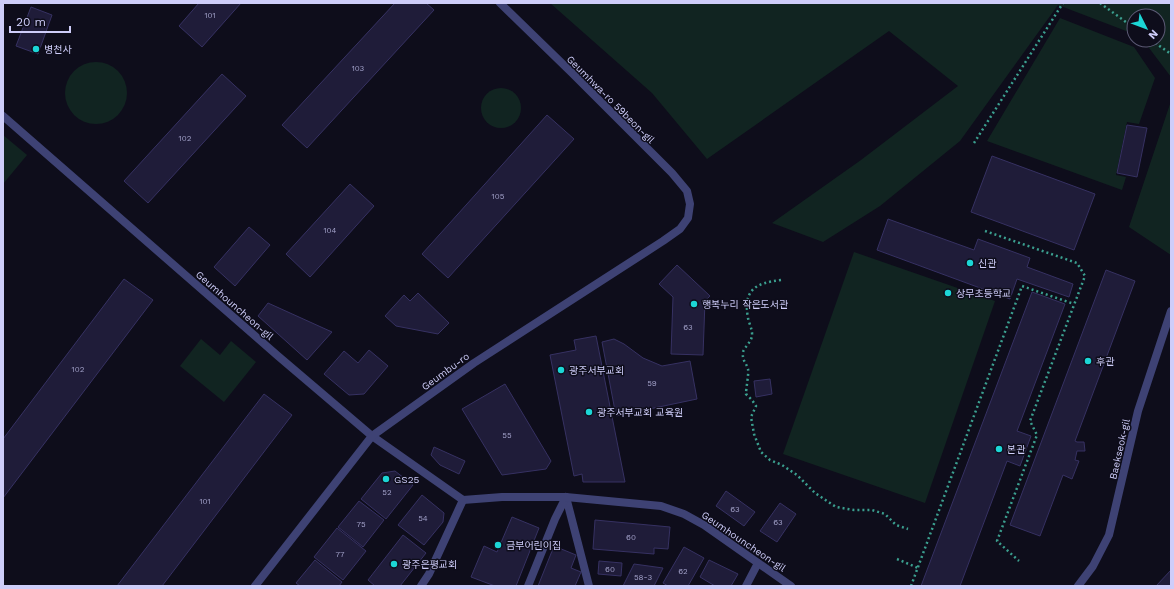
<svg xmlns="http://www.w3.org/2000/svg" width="1174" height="589" font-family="'Work Sans','Noto Sans KR',sans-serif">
<rect width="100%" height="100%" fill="#0e0d1b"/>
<g fill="#112421">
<path d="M550,3H1171V77L1143,40H1158V16H1134V34L1058,5L960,141L880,206L823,242L772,223L861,160L958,86L889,31L707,159L652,93Z"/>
<path d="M1060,18L1134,47L1155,78L1139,124L1127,122L1116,175L1126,177L1122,190L987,141Z"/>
<circle cx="96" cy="93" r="31"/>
<circle cx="501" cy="108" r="20"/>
<path d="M1171,101V255L1129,227Z"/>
<path d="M3,135L27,155L3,184Z"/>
<path d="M854,252L995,301L925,503L783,454Z"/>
<path d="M201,339L220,355L231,341L256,362L224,402L180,366Z"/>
</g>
<g fill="#1f1c39" stroke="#363162">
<path d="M199,3H241L202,47L179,26Z"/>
<path d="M395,3H426L434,10L307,148L282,125Z"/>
<path d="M31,7L52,15L38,54L16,46Z"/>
<path d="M222,74L246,96L148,203L124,181Z"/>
<path d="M547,115L574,139L448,278L422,254Z"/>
<path d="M1127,125L1147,128L1137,177L1117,173Z"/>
<path d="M992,156L1095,194L1074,250L971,212Z"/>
<path d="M350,184L374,206L310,277L286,254Z"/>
<path d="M888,219L974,250L978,239L1030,258L1027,267L1073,284L1069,297L1017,279L1010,299L877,250Z"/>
<path d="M249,227L270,245L235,286L214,267Z"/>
<path d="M677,265L710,296L705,301L703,355L671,354L673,297L659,284Z"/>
<path d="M1106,270L1135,281L1075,441L1077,442H1084L1085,451H1077L1075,460L1079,461L1072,479L1063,475L1040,536L1010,525Z"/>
<path d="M124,279L153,300L3,498V439Z"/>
<path d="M1032,292L1065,304L1017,431L1031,436L1020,466L1007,461L960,586H921Z"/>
<path d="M418,293L449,323L438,334L396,326L385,316L404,295L410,301Z"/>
<path d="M268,303L332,332L307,360L258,316Z"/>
<path d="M596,336L625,482H583L582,474L574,476L550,355L576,350L574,340Z"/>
<path d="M614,339L624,344L643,358L662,366L690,361L697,399L616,416L602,342Z"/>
<path d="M369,350L388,366L364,394L349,395L324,374L344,351L358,363Z"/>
<path d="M770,379L772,394L756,397L754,381Z"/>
<path d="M505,384L551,461L546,469L502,475L462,409Z"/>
<path d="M264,394L292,415L162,586H117Z"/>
<path d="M434,447L465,461L459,474L440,465L431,455Z"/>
<path d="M395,471L413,485L386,519L361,499L382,473Z"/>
<path d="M726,491L755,512L744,526L716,506Z"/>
<path d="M422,495L444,513L443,522L424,545L398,525Z"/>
<path d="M359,501L384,520L363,547L338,527Z"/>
<path d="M780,503L796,514L777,542L760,531Z"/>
<path d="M512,517L539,528L516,586H495L471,577L484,546L497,552Z"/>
<path d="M595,520L670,527L668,549L654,548V554L593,549Z"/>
<path d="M337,528L366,551L343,580L314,557Z"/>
<path d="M403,535L426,553L400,586H375L368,580Z"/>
<path d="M554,546L576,555L571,568L581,572L575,586H538Z"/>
<path d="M684,547L704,558L688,586H668L663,583Z"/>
<path d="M315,560L342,582L339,586H300L296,583Z"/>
<path d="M709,560L738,574L731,586H715L700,577Z"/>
<path d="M599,561L622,563L621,576L598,574Z"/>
<path d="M634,564L663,568L654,586H623Z"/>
<path d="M1171,570V586H1156Z"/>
</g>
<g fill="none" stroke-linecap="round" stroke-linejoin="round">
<g stroke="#3b9f8f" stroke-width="2.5" stroke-dasharray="2 3" stroke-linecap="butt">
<path d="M1100,3L1134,28"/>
<path d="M1151,40L1171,54"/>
<path d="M974,143L1063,3"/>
<path d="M985,231L1077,263L1085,276L1030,421L1037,435L997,541L1019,561"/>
<path d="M781,280C755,283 743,290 748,318C749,323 752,329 752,333C753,341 745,346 743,352C742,361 746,362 748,369C749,374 746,388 746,394L752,400L756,406L751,417L754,434L761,452L770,460L782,465L797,475L815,493L836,507L854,510H872L885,514L896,525L908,529"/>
<path d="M897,559L918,568"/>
<path d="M911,586L1022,286L1074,304"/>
</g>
<g stroke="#3e4274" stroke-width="8">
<path d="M566,497L589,586"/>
<path d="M528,586L555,519L566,497"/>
<path d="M746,586L758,563"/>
</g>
<g stroke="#3e4274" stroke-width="8">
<path d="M3,116L278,356L372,436L463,500L502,497H566L661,506L684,514L704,525L791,586"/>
<path d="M255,586L372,436L474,363L663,241L680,229L688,218L690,204L687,191L672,173L571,72L500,3"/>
<path d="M421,586L429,574L463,500"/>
<path d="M1078,586L1093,566L1109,535L1138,411L1171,311"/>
</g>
</g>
<g fill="#1cd6d6" stroke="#0e0d1b" stroke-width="1.5">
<circle cx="36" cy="49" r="4"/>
<circle cx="970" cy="263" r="4"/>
<circle cx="948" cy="293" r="4"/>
<circle cx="694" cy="304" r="4"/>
<circle cx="1088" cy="361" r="4"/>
<circle cx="561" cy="370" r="4"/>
<circle cx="589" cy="412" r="4"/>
<circle cx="999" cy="449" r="4"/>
<circle cx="386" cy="479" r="4"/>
<circle cx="498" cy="545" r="4"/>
<circle cx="394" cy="564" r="4"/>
</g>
<g text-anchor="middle" stroke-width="3" stroke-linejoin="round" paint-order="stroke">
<g font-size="8" fill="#a2a1c9">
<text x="210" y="18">101</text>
<text x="358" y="71">103</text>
<text x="185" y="141">102</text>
<text x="498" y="199">105</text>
<text x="330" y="233">104</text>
<text x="688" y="330">63</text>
<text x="78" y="372">102</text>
<text x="652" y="386">59</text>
<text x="507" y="438">55</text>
<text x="387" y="495">52</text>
<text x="205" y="504">101</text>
<text x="735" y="512">63</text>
<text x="423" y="521">54</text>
<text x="778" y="525">63</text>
<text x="361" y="527">75</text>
<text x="631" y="540">60</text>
<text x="340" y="557">77</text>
<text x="610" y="572">60</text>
<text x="683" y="574">62</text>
<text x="643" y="580">58-3</text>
</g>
<g font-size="10" fill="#cecdf9" stroke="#0e0d1b" text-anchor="start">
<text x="44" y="53">병천사</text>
<text x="978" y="267">신관</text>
<text x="956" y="297">상무초등학교</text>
<text x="702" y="308">행복누리 작은도서관</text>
<text x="1096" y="365">후관</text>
<text x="569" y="374">광주서부교회</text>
<text x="597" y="416">광주서부교회 교육원</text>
<text x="1007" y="453">본관</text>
<text x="394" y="483">GS25</text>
<text x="506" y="549">금부어린이집</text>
<text x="402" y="568">광주은평교회</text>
</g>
<g font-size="10" fill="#cecdf9" stroke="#0e0d1b">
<text transform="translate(611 99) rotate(45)" y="4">Geumhwa-ro 59beon-gil</text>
<text transform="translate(235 305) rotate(41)" y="4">Geumhouncheon-gil</text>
<text transform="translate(445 371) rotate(-36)" y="4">Geumbu-ro</text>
<text transform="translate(1119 449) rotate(-77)" y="4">Baekseok-gil</text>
<text transform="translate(744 541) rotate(34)" y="4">Geumhouncheon-gil</text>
</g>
</g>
<rect width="1174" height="589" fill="none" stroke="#cecdf9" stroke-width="8"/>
<g transform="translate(1146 28) rotate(132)"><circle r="19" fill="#0e0d1b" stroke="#5b5a74"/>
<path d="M0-3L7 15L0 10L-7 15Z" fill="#1cd6d6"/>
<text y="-6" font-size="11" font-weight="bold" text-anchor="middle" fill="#cecdf9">N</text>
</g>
<path d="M10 26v6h60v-6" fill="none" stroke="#cecdf9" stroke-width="2"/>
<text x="16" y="26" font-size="12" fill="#cecdf9" stroke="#0e0d1b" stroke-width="3" paint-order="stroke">20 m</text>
</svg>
